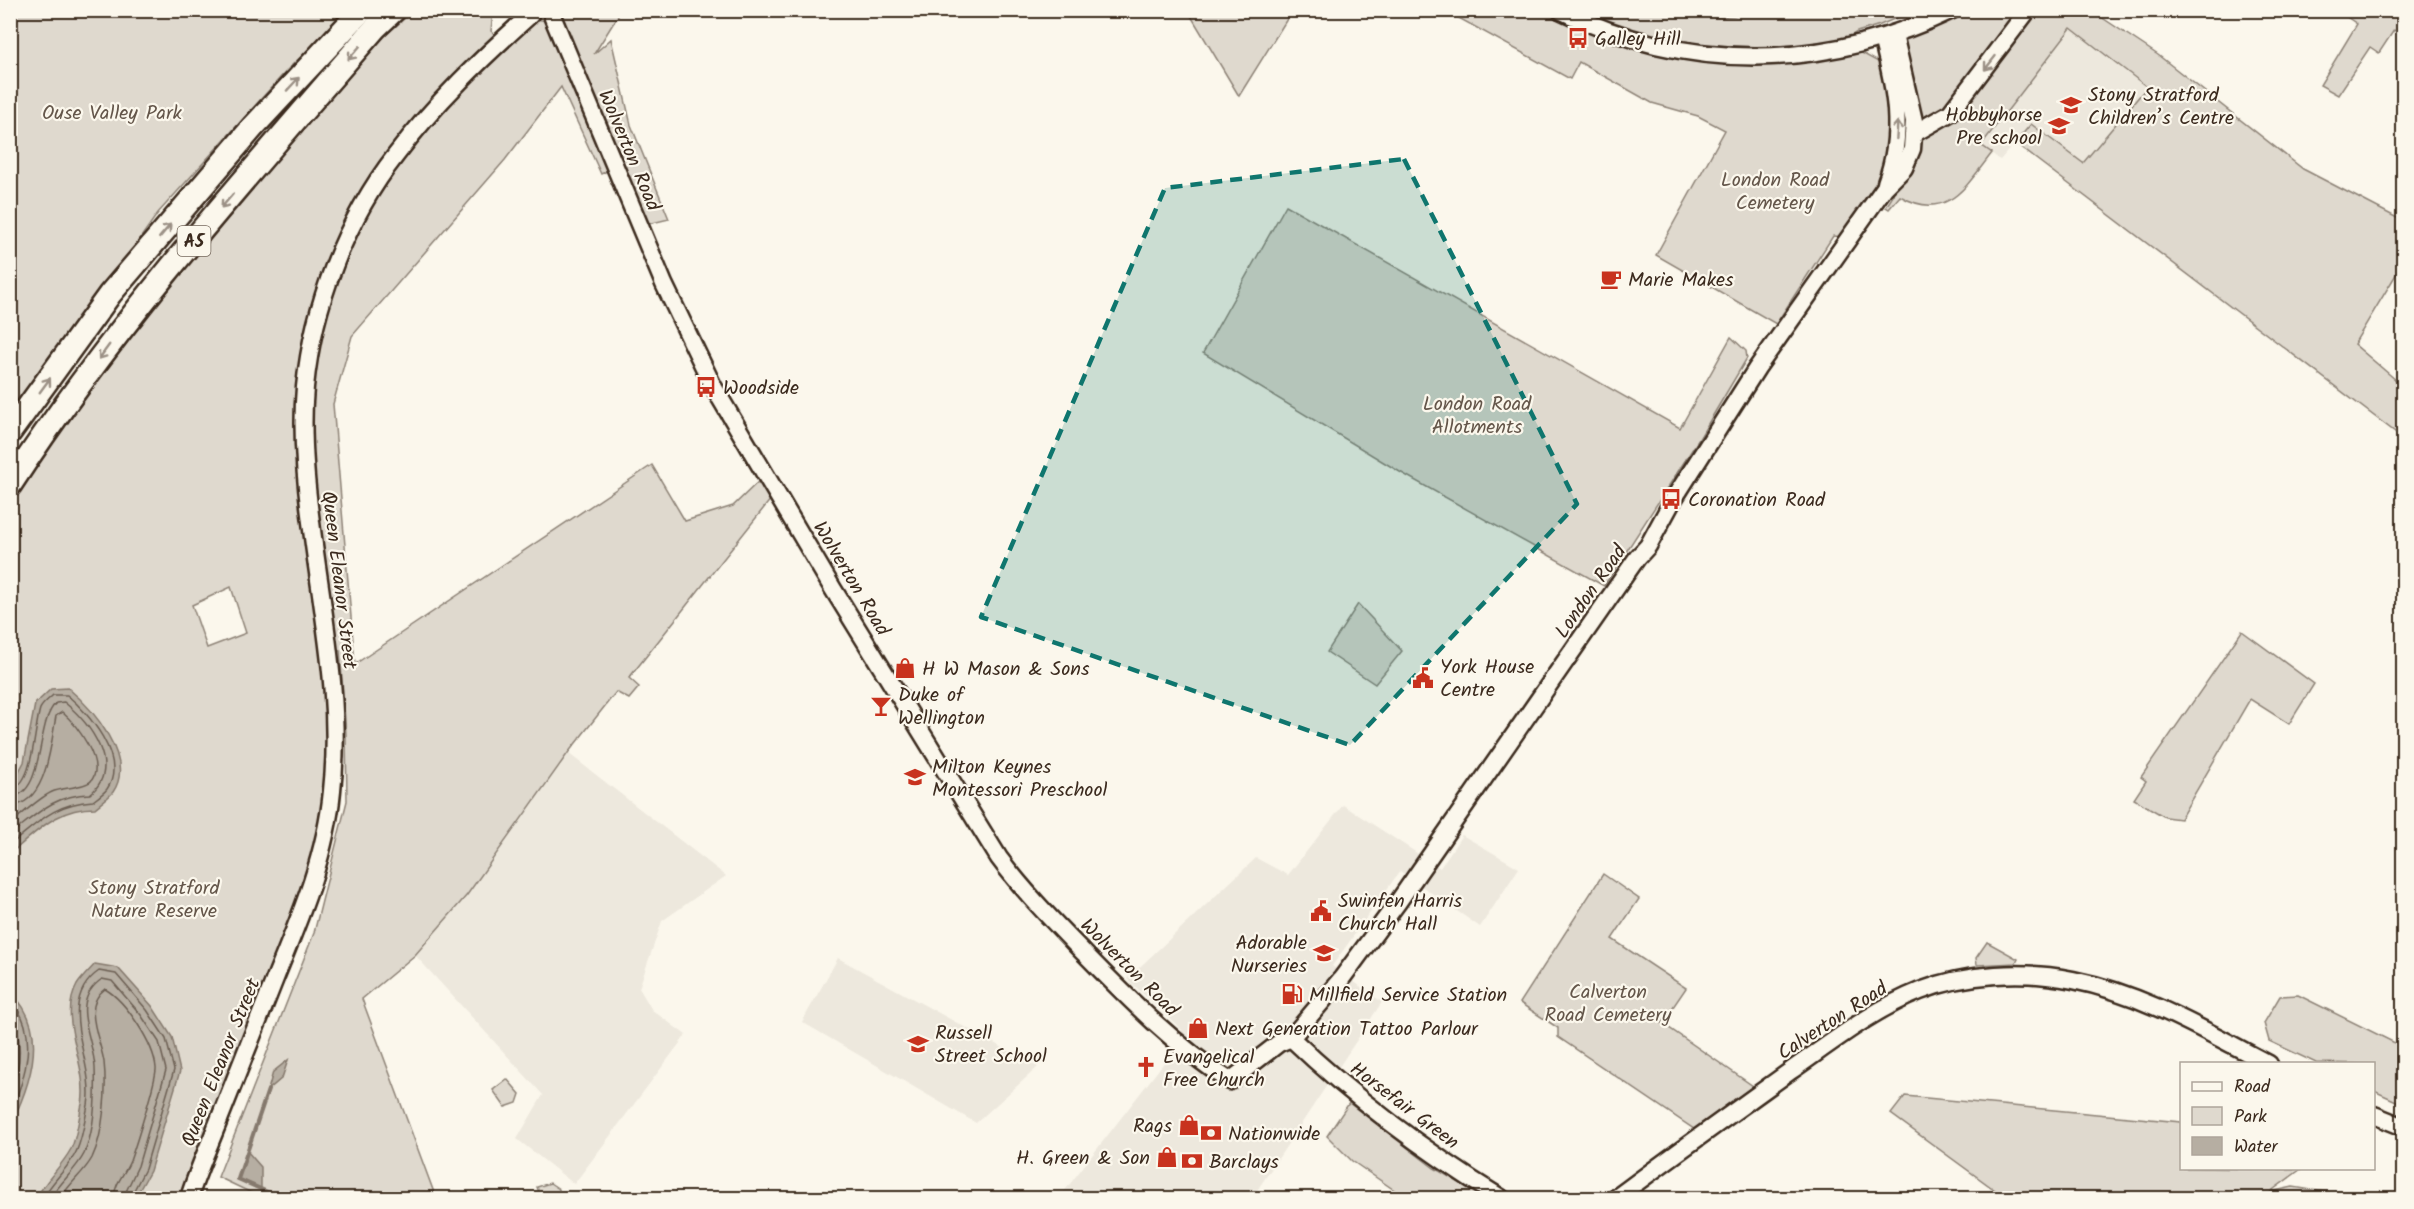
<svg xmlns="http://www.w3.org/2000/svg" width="2414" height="1209" font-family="Kalam,sans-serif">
<rect width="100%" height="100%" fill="#fbf7ec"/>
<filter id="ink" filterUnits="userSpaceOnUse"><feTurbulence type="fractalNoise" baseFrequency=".0167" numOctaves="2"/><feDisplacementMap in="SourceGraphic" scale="12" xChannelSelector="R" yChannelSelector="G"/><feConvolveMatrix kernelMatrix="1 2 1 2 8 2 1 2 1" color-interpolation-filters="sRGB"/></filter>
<g filter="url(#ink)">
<g fill="#ede8dd">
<path d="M2071,28L2148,86L2083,163L2031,124L2000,160L1981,145Z"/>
<path d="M568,753L726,876L662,921L639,988L652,1010L686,1035L574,1184L517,1139L543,1095L415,955L467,895Z"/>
<path d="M1343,805L1440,868L1462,835L1519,868L1480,927L1400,871L1332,966L1382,1002L1252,1198H1059L1173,1051L1182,1030L1127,979L1256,858L1288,875Z"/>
<path d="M838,958L1038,1067L976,1123L802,1022Z"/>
</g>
<g fill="#dfd9ce" stroke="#8d8276" stroke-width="1.5" fill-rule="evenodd">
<path d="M1702,10L1718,17L1796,10L1913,11L1880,25L1857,32L1825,52H1860L1882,64C1894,101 1897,147 1879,183C1870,202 1854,220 1843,237L1833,236L1776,324L1656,255L1725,130L1698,116L1652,103L1579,62L1570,79L1446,11Z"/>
<path d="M11,11H349L289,68L158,213L11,421Z"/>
<path d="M413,11H493L491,31L502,41L535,19L547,21L558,11H621L594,54L611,39L631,125L669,219L644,225L615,167L601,174L561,87L505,160L352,336L333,404L355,664L652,465L685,521L733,506L760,480L771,499L629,678L639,687L629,699L616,692L568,753L467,895L415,955L362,999L436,1198H262L218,1177L314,933L347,801L346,734L340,651L330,650L333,702L322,848L189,1198H11V502L114,352L273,160L386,35ZM231,587L246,633L207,648L192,605Z"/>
<path d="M1188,11H1292L1239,96Z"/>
<path d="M1952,11H2021L1942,111L1921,122L1902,41Z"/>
<path d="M2033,11H2092L2158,55L2303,169L2403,221V263L2354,344L2403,386V438L2015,143L2031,124L2083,163L2147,87L2071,28L1981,145L1992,153C1966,186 1947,223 1900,196L1889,209L1886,207L1893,196L1904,100L1930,131Z"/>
<path d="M2338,11H2404L2403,36L2394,30L2379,53L2370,47L2338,95L2320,85L2357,24Z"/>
<path d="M1286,205L1680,428L1731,337L1746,351L1747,358L1699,439L1604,586L1400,472L1203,353Z"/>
<path d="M1358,604L1402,651L1375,684L1327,652Z"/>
<path d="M2242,631L2314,684L2289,724L2250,699L2180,819L2165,817L2134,799L2146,781L2141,777Z"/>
<path d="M1603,874L1639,899L1612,939L1686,988L1662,1023L1753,1086L1694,1129L1558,1037V1028L1520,1003Z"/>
<path d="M1987,942L2018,959L2016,963L1977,965L1976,958Z"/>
<path d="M2298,995L2403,1047V1104L2374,1091V1064L2316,1063L2269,1041L2264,1023L2280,996Z"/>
<path d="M507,1079L520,1094L517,1103L505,1107L493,1090Z"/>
<path d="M1905,1096L2181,1122L2182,1168L2301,1169L2270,1192L2293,1187L2362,1198H2006L1891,1114Z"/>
<path d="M1349,1103L1434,1168L1485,1198H1406L1352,1161L1327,1136Z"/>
<path d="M550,1183L559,1189L558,1198H541L537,1187Z"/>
</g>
<g fill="#b6aea2" stroke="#85796d" stroke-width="1.5">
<path d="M68,688C92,708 136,759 113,792C108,798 101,803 95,808C57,808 39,830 11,853V786L24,762L35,704L51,689Z"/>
<path d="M95,964L118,968L152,1006L172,1037L180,1071L150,1171L135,1198H36C46,1180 61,1167 71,1149C77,1137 79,1117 82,1104C89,1065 57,1021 77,985C82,977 90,970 95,964Z"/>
<path d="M11,993C50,1028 31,1084 11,1124Z"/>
<path d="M288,1060L282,1078L268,1090L273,1072Z"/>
<path d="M247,1151L261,1167V1190L238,1179Z"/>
</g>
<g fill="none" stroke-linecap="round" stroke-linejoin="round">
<g stroke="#6c5f53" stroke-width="1.5">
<path d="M10,789C34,787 34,727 40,709C42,704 49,699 53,695H67C88,712 128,759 107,789C104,793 97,798 93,801C53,804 40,821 10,845"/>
<path d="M10,797C46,795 35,722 56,703L64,702C90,723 123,767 90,794C53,795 37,814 10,835"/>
<path d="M10,806C47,805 51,743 56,716L62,712C76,724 106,763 91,781C86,787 61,788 52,792C37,799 23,814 10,824"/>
<path d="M10,1001C40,1028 26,1080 10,1111"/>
<path d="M10,1012C24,1039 21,1067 10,1094"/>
<path d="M43,1198C52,1181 70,1167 77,1150C83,1136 85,1119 88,1105C96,1061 53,1003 99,971L116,974L147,1010L166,1039L174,1070L145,1169L130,1198"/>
<path d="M51,1198C60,1182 76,1170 84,1154C95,1130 96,1094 95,1068C94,1038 68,1002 102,979L112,981L141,1015L159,1042L166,1070L138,1166L123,1198"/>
<path d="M61,1198C69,1183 84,1173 92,1158C104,1133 107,1089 104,1062C101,1040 81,1006 105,989C126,1001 154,1044 156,1068C157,1078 135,1147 130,1161C125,1174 114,1184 114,1198"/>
</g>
<g stroke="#85796d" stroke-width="4">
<path d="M268,1090L238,1179L281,1198"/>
<path d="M2357,1198L2371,1194L2382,1198"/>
</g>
<defs>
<g id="tertiary">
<path d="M1560,10C1687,73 1825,71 1952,10"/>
<path d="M553,18L664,284L713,386L833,589L999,858C1025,893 1055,923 1085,954C1130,1000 1175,1046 1230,1081L1279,1043L1291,1038L1342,978L1398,902L1637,558L1648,546L1673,500L1757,368L1885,187L1904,168L1912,149L1914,121L1894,34"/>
<path d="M1882,38C1895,87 1905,133 1886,183"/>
<path d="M1915,133L1950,113L2028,10"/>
<path d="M1291,1038C1355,1099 1426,1152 1501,1198"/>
<path d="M2374,1115L2404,1127"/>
<path d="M189,1198C197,1172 209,1146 219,1120C238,1072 257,1024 276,976C300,917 326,856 332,791C342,701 322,611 311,522C305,477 301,431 305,387C313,305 346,219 396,155C435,103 482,58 530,15"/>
<path d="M1616,1198C1673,1155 1731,1114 1789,1072C1831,1043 1872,1010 1920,991C1966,973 2025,970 2073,980C2144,994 2205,1031 2269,1064"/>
</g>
<g id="trunk">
<path d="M10,432L110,294L253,127L362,10"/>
<path d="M10,485C117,321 248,175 375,28L394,10"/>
</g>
</defs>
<use href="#tertiary" stroke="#3b2a1e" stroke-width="21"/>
<use href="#trunk" stroke="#3b2a1e" stroke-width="27"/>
<use href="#tertiary" stroke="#fbf7ec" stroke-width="16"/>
<use href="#trunk" stroke="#fbf7ec" stroke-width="22"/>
</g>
<defs><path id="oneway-shaft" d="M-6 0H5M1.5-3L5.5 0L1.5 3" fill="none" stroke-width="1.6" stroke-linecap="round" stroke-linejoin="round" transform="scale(1.5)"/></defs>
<g stroke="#9b9085">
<use href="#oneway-shaft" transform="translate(354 53) rotate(131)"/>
<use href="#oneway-shaft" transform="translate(1990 63) rotate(128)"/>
<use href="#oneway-shaft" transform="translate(293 84) rotate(-47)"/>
<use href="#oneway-shaft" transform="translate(1897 130) rotate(-86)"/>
<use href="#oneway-shaft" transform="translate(227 201) rotate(130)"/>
<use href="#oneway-shaft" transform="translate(165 231) rotate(-50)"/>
<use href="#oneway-shaft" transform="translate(104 352) rotate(126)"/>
<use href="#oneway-shaft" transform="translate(45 385) rotate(-54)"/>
</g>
</g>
<path fill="#0f766e" fill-opacity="0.2" stroke="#0f766e" stroke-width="4.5" stroke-dasharray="12 8" stroke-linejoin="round" d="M1404,159L1577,504L1350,745L981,617L1165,188Z"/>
<defs>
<symbol id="bus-bare" viewBox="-9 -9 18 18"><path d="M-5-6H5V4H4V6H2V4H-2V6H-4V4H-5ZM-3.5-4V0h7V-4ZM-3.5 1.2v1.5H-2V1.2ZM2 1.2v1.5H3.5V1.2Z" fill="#c8321e" stroke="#fbf7ec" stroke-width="2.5" paint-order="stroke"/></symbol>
<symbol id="school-bare" viewBox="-9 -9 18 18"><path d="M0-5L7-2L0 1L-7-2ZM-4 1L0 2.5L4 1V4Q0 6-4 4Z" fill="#c8321e" stroke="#fbf7ec" stroke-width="2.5" paint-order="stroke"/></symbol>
<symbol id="cafe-bare" viewBox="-9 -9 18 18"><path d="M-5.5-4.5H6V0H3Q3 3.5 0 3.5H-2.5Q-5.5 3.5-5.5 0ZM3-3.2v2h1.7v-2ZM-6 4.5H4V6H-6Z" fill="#c8321e" stroke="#fbf7ec" stroke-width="2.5" paint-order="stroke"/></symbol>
<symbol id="shop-bare" viewBox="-9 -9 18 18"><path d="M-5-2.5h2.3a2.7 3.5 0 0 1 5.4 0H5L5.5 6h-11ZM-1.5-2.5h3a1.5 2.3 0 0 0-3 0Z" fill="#c8321e" stroke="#fbf7ec" stroke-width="2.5" paint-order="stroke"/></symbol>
<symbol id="civic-bare" viewBox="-9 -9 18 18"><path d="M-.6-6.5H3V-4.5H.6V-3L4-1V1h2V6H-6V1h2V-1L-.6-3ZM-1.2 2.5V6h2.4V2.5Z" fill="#c8321e" stroke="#fbf7ec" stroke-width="2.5" paint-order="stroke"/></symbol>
<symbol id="bar-bare" viewBox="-9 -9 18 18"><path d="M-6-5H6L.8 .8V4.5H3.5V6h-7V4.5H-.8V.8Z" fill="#c8321e" stroke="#fbf7ec" stroke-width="2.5" paint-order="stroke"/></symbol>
<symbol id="fuel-bare" viewBox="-9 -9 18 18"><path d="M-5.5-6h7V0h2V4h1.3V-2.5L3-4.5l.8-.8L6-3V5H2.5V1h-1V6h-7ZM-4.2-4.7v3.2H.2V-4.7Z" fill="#c8321e" stroke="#fbf7ec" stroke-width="2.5" paint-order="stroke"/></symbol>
<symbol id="church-bare" viewBox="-9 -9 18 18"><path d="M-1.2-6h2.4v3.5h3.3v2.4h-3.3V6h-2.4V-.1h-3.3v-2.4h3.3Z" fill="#c8321e" stroke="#fbf7ec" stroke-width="2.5" paint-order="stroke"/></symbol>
<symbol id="bank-bare" viewBox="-9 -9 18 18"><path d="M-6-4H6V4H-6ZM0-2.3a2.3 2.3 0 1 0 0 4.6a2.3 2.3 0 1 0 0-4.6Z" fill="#c8321e" stroke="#fbf7ec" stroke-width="2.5" paint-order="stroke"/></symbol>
</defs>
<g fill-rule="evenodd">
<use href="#bus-bare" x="1563" y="23" width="30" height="30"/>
<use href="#school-bare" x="2056" y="90" width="30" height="30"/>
<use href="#school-bare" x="2044" y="111" width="30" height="30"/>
<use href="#cafe-bare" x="1596" y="264" width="30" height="30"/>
<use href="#bus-bare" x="691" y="372" width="30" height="30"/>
<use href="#bus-bare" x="1656" y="484" width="30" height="30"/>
<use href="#shop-bare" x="890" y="653" width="30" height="30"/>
<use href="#civic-bare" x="1408" y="663" width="30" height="30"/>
<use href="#bar-bare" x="866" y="691" width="30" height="30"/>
<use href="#school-bare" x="900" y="762" width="30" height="30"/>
<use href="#civic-bare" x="1306" y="896" width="30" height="30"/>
<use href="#school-bare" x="1309" y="938" width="30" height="30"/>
<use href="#fuel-bare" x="1277" y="979" width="30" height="30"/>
<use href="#shop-bare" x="1183" y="1013" width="30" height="30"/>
<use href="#school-bare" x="903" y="1029" width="30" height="30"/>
<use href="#church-bare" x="1131" y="1052" width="30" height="30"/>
<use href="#shop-bare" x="1174" y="1110" width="30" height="30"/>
<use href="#bank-bare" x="1196" y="1118" width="30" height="30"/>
<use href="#shop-bare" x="1152" y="1142" width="30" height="30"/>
<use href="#bank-bare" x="1177" y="1146" width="30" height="30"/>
</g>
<g text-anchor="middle" stroke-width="4.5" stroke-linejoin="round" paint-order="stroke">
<rect fill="#fbf7ec" stroke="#75685c" stroke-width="1.5" x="177.5" y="226" width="33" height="30" rx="4.5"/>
<g font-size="18" font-weight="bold" fill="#3b2a1e">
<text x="194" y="247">A5</text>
</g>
<g font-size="20" fill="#3b2a1e" stroke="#fbf7ec" text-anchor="start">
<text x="1595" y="45">Galley Hill</text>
<text x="2088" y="101">Stony Stratford<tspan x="2088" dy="23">Children’s Centre</tspan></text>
<text x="2042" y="121" text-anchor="end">Hobbyhorse<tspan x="2042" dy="23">Pre school</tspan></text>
<text x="1628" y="286">Marie Makes</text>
<text x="723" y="394">Woodside</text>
<text x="1688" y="506">Coronation Road</text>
<text x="1440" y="673">York House<tspan x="1440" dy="23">Centre</tspan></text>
<text x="922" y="675">H W Mason &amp; Sons</text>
<text x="898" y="701">Duke of<tspan x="898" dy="23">Wellington</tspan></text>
<text x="932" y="773">Milton Keynes<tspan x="932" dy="23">Montessori Preschool</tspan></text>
<text x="1338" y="907">Swinfen Harris<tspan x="1338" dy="23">Church Hall</tspan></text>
<text x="1307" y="949" text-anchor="end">Adorable<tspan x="1307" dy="23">Nurseries</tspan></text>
<text x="1309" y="1001">Millfield Service Station</text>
<text x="1215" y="1035">Next Generation Tattoo Parlour</text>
<text x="935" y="1039">Russell<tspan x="935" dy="23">Street School</tspan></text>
<text x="1163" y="1063">Evangelical<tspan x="1163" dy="23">Free Church</tspan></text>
<text x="1172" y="1132" text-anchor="end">Rags</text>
<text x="1228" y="1140">Nationwide</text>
<text x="1150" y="1164" text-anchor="end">H. Green &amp; Son</text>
<text x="1209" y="1168">Barclays</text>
</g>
<g font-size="20" fill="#64564a" stroke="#fbf7ec">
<text x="112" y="119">Ouse Valley Park</text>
<text x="1775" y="186">London Road<tspan x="1775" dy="23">Cemetery</tspan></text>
<text x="1477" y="410">London Road<tspan x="1477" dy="23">Allotments</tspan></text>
<text x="154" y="894">Stony Stratford<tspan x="154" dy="23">Nature Reserve</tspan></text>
<text x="1608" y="998">Calverton<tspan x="1608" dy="23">Road Cemetery</tspan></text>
</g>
<g font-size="20" fill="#3b2a1e" stroke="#fbf7ec">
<text transform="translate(630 150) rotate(67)" y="7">Wolverton Road</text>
<text transform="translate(852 578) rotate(59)" y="7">Wolverton Road</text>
<text transform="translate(340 580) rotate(83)" y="7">Queen Eleanor Street</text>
<text transform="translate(1590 591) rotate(-55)" y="7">London Road</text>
<text transform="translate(1130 967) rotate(45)" y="7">Wolverton Road</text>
<text transform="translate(1832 1020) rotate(-33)" y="7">Calverton Road</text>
<text transform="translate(220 1062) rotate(-68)" y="7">Queen Eleanor Street</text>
<text transform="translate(1405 1105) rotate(37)" y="7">Horsefair Green</text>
</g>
</g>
<rect width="2414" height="1209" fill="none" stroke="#fbf7ec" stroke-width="36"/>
<rect x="18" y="18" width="2378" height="1173" fill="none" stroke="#3b2a1e" stroke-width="2" filter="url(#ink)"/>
<rect x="2180" y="1062" width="195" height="108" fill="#fbf7ec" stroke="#aea59a" stroke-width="1.5"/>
<rect x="2192" y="1082" width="30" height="9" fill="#fbf7ec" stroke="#aea59a" stroke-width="1.5"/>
<text x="2234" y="1092" font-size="18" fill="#3b2a1e">Road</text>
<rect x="2192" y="1107" width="30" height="18" fill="#dfd9ce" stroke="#aea59a" stroke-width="1.5"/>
<text x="2234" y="1122" font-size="18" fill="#3b2a1e">Park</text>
<rect x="2192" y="1137" width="30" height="18" fill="#b6aea2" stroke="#aea59a" stroke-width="1.5"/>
<text x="2234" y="1152" font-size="18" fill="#3b2a1e">Water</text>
</svg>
